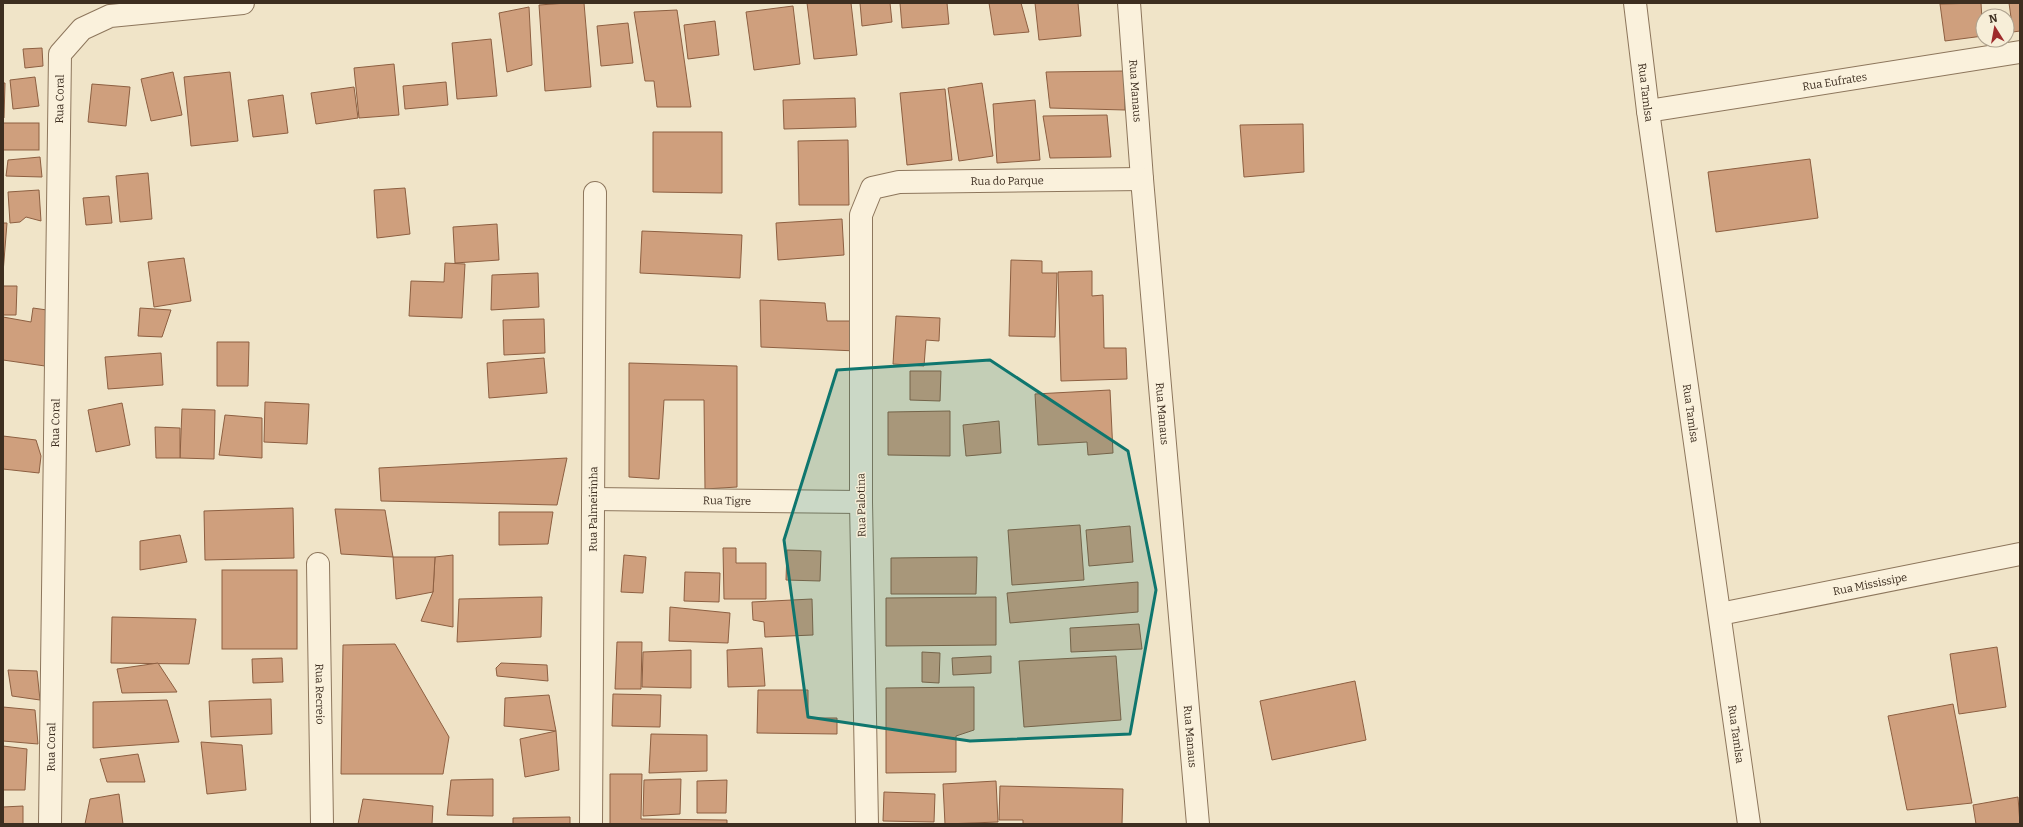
<svg xmlns="http://www.w3.org/2000/svg" width="2023" height="827" font-family="Bitter,serif">
<rect width="100%" height="100%" fill="#f0e4c8"/>
<g fill="#cf9f7d" stroke="#8d5f41">
<path d="M567,3H584L591,87L545,91L539,5Z"/>
<path d="M807,3H851L857,55L814,59Z"/>
<path d="M860,3H890L892,22L862,26Z"/>
<path d="M900,3H947L949,24L902,28Z"/>
<path d="M989,3H1021L1029,32L994,35Z"/>
<path d="M1035,3H1078L1081,36L1039,40Z"/>
<path d="M1981,3L1983,36L1945,41L1940,4Z"/>
<path d="M2009,3H2020V31L2013,32Z"/>
<path d="M793,6L800,64L754,70L746,12Z"/>
<path d="M529,7L532,65L507,72L499,13Z"/>
<path d="M677,10L691,107H657L654,81H645L634,12Z"/>
<path d="M715,21L719,55L688,59L684,25Z"/>
<path d="M628,23L633,63L601,66L597,26Z"/>
<path d="M491,39L497,96L457,99L452,43Z"/>
<path d="M42,48L43,66L25,68L23,49Z"/>
<path d="M394,64L399,115L359,118L354,68Z"/>
<path d="M1124,71L1125,110L1050,108L1046,72Z"/>
<path d="M173,72L182,115L151,121L141,79Z"/>
<path d="M230,72L238,141L191,146L184,77Z"/>
<path d="M35,77L39,106L13,109L10,80Z"/>
<path d="M446,82L448,105L405,109L403,86Z"/>
<path d="M3,83H5L4,118H3Z"/>
<path d="M982,83L993,156L959,161L948,88Z"/>
<path d="M92,84L130,87L126,126L88,122Z"/>
<path d="M354,87L358,118L316,124L311,93Z"/>
<path d="M945,89L952,160L907,165L900,93Z"/>
<path d="M283,95L288,133L253,137L248,100Z"/>
<path d="M855,98L856,127L784,129L783,100Z"/>
<path d="M1035,100L1040,160L997,163L993,104Z"/>
<path d="M1107,115L1111,157L1050,158L1043,116Z"/>
<rect x="3" y="123" width="36" height="27"/>
<path d="M1303,124L1304,172L1244,177L1240,125Z"/>
<path d="M653,132H722V193L653,192Z"/>
<path d="M848,140L849,205H799L798,141Z"/>
<path d="M40,157L42,177L6,176L8,160Z"/>
<path d="M1810,159L1818,218L1716,232L1708,172Z"/>
<path d="M148,173L152,219L120,222L116,176Z"/>
<path d="M405,188L410,234L377,238L374,190Z"/>
<path d="M39,190L41,221L26,217L20,222L10,223L8,192Z"/>
<path d="M109,196L112,223L86,225L83,198Z"/>
<path d="M842,219L844,255L778,260L776,223Z"/>
<path d="M3,223H7L3,273Z"/>
<path d="M497,224L499,260L455,263L453,227Z"/>
<path d="M642,231L742,235L740,278L640,273Z"/>
<path d="M184,258L191,301L154,307L148,262Z"/>
<path d="M1011,260L1042,261V273H1057L1055,337L1009,336Z"/>
<path d="M445,263L465,264L462,318L409,316L411,281L444,282Z"/>
<path d="M1092,271V296L1103,295L1104,348H1126L1127,379L1061,381L1058,272Z"/>
<path d="M538,273L539,307L491,310L492,275Z"/>
<path d="M3,286H17L16,315H3Z"/>
<path d="M760,300L825,303L827,321H855L857,351L761,347Z"/>
<path d="M33,308L54,311L45,366L3,360V317L31,322Z"/>
<path d="M140,308L171,310L162,337L138,336Z"/>
<path d="M896,316L940,318L939,341L926,340L924,366L893,364Z"/>
<path d="M544,319L545,353L504,355L503,320Z"/>
<path d="M217,342H249L248,386H217Z"/>
<path d="M161,353L163,385L108,389L105,357Z"/>
<path d="M544,358L547,393L489,398L487,363Z"/>
<path d="M629,363L737,366V487L705,489L704,400H664L659,479L629,477Z"/>
<path d="M910,371H941L940,401L910,400Z"/>
<path d="M1110,390L1113,453L1088,455L1087,442L1038,445L1035,394Z"/>
<path d="M265,402L309,404L307,444L264,442Z"/>
<path d="M122,403L130,445L96,452L88,410Z"/>
<path d="M182,409L215,410L214,459L180,458Z"/>
<path d="M950,411V456L888,455V412Z"/>
<path d="M225,415L262,418V458L219,455Z"/>
<path d="M999,421L1001,453L966,456L963,425Z"/>
<path d="M155,427L180,428V458H156Z"/>
<path d="M3,436L36,440L41,456L39,473L3,469Z"/>
<path d="M567,458L557,505L381,501L379,468Z"/>
<path d="M293,508L294,558L205,560L204,511Z"/>
<path d="M335,509L385,510L393,557L341,554Z"/>
<path d="M499,512H553L548,544L499,545Z"/>
<path d="M1080,525L1084,580L1012,585L1008,530Z"/>
<path d="M1130,526L1133,562L1089,566L1086,530Z"/>
<path d="M180,535L187,562L140,570V541Z"/>
<path d="M723,548H736V563H766V599H724Z"/>
<path d="M787,550L821,551L820,581L786,580Z"/>
<path d="M453,555V627L421,621L433,592L435,557Z"/>
<path d="M624,555L646,557L643,593L621,592Z"/>
<path d="M393,557H435L433,592L396,599Z"/>
<path d="M977,557L976,594H891V558Z"/>
<rect x="222" y="570" width="75" height="79"/>
<path d="M685,572L720,573L719,602L684,601Z"/>
<path d="M1138,582V612L1010,623L1007,593Z"/>
<path d="M542,597L541,637L457,642L459,599Z"/>
<path d="M996,597V645L886,646V598Z"/>
<path d="M812,599L813,635L765,637L764,622L753,620L752,602Z"/>
<path d="M670,607L730,613L728,643L669,641Z"/>
<path d="M112,617L196,619L189,664L111,663Z"/>
<path d="M1139,624L1142,649L1071,652L1070,628Z"/>
<path d="M617,642H642L641,689H615Z"/>
<path d="M395,644L449,737L443,774H341L343,645Z"/>
<path d="M1997,647L2006,707L1959,714L1950,654Z"/>
<path d="M762,648L765,686L728,687L727,650Z"/>
<path d="M691,650V688L642,687L643,652Z"/>
<path d="M922,652L940,653L939,683L922,682Z"/>
<path d="M991,656V673L953,675L952,658Z"/>
<path d="M1116,656L1121,720L1024,727L1019,661Z"/>
<path d="M282,658L283,682L253,683L252,659Z"/>
<path d="M158,663L177,692L122,693L117,669Z"/>
<path d="M501,663L547,665L548,681L497,676L496,668Z"/>
<path d="M8,670L37,671L40,700L12,696Z"/>
<path d="M1355,681L1366,740L1272,760L1260,701Z"/>
<path d="M974,687V730L956,736V772L886,773V688Z"/>
<path d="M758,690H808V718H837V734L757,733Z"/>
<path d="M613,694L661,695L660,727L612,726Z"/>
<path d="M549,695L556,731L504,726L505,698Z"/>
<path d="M271,699L272,734L211,737L209,701Z"/>
<path d="M167,700L179,742L93,748V702Z"/>
<path d="M1953,704L1972,803L1907,810L1888,716Z"/>
<path d="M3,707L35,710L38,744L3,741Z"/>
<path d="M556,731L559,770L525,777L520,739Z"/>
<path d="M651,734L707,735V771L649,773Z"/>
<path d="M201,742L242,745L246,790L207,794Z"/>
<path d="M3,746L27,749L25,790H3Z"/>
<path d="M138,754L145,782H107L100,759Z"/>
<path d="M610,774H642L641,819L727,820V824H610Z"/>
<path d="M493,779V816L447,815L451,780Z"/>
<path d="M681,779L680,814L643,816L644,780Z"/>
<path d="M727,780L726,813H697V781Z"/>
<path d="M996,781L998,822L945,824L943,784Z"/>
<path d="M1000,786L1123,789L1122,824H1023V820H999Z"/>
<path d="M884,792L935,794L934,822L883,821Z"/>
<path d="M119,794L123,824H85L90,799Z"/>
<path d="M2018,797L2020,824H1976L1973,805Z"/>
<path d="M363,799L433,806L432,824H358Z"/>
<path d="M23,806V824H3V807Z"/>
<path d="M570,817V824H513V818Z"/>
</g>
<g fill="none" stroke-linecap="round" stroke-linejoin="round">
<defs>
<g id="street">
<path id="s1" d="M1129,3L1142,179L1198,824"/>
<path id="s2" d="M1635,3L1648,111L1749,824"/>
<path id="s3" d="M1648,111L2020,52"/>
<path id="s4" d="M593,499L861,502"/>
<path id="s5" d="M318,564L322,824"/>
<path id="s6" d="M1720,614L2020,554"/>
<path id="s7" d="M50,824L60,54L82,29L110,16L243,3"/>
<path id="s8" d="M591,824L595,193"/>
<path id="s9" d="M867,824L861,502V215L872,188L899,182L1142,179"/>
</g>
</defs>
<use href="#street" stroke="#8d765c" stroke-width="24"/>
<use href="#street" stroke="#faf1dc" stroke-width="22"/>
</g>
<path fill="#0f766e" fill-opacity="0.2" stroke="#0f766e" stroke-width="3" stroke-linejoin="round" d="M990,360L1128,451L1156,590L1130,734L970,741L808,717L784,540L837,370Z"/>
<g text-anchor="middle" stroke-width="3" stroke-linejoin="round" paint-order="stroke">
<g font-size="11" fill="#3d2e20" stroke="#f7eed8">
<text dy="4" stroke="none"><textPath href="#s3" startOffset="189">Rua Eufrates</textPath></text>
<text dy="4" stroke="none"><textPath href="#s1" startOffset="88">Rua Manaus</textPath></text>
<text dy="4" stroke="none"><textPath href="#s2" startOffset="90">Rua Tamlsa</textPath></text>
<text dy="4" stroke="none"><textPath href="#s7" startOffset="725">Rua Coral</textPath></text>
<text dy="4" stroke="none"><textPath href="#s9" startOffset="774">Rua do Parque</textPath></text>
<text dy="4" stroke="none"><textPath href="#s1" startOffset="412">Rua Manaus</textPath></text>
<text dy="4" stroke="none"><textPath href="#s2" startOffset="414">Rua Tamlsa</textPath></text>
<text dy="4" stroke="none"><textPath href="#s7" startOffset="401">Rua Coral</textPath></text>
<text dy="4" stroke="none"><textPath href="#s4" startOffset="134">Rua Tigre</textPath></text>
<text transform="translate(861 505) rotate(-91)" y="4">Rua Palotina</text>
<text dy="4" stroke="none"><textPath href="#s8" startOffset="315">Rua Palmeirinha</textPath></text>
<text dy="4" stroke="none"><textPath href="#s6" startOffset="153">Rua Mississipe</textPath></text>
<text dy="4" stroke="none"><textPath href="#s5" startOffset="130">Rua Recreio</textPath></text>
<text dy="4" stroke="none"><textPath href="#s2" startOffset="738">Rua Tamlsa</textPath></text>
<text dy="4" stroke="none"><textPath href="#s1" startOffset="736">Rua Manaus</textPath></text>
<text dy="4" stroke="none"><textPath href="#s7" startOffset="77">Rua Coral</textPath></text>
</g>
</g>
<rect width="2023" height="827" fill="none" stroke="#3d2e20" stroke-width="8"/>
<g transform="translate(1995 28) rotate(349)"><circle r="19" fill="#f7eed8" stroke="#ada18e"/>
<path d="M0-3L7 15L0 10L-7 15Z" fill="#9e2a2b"/>
<text y="-6" font-size="11" font-weight="bold" text-anchor="middle" fill="#3d2e20">N</text>
</g>
</svg>
